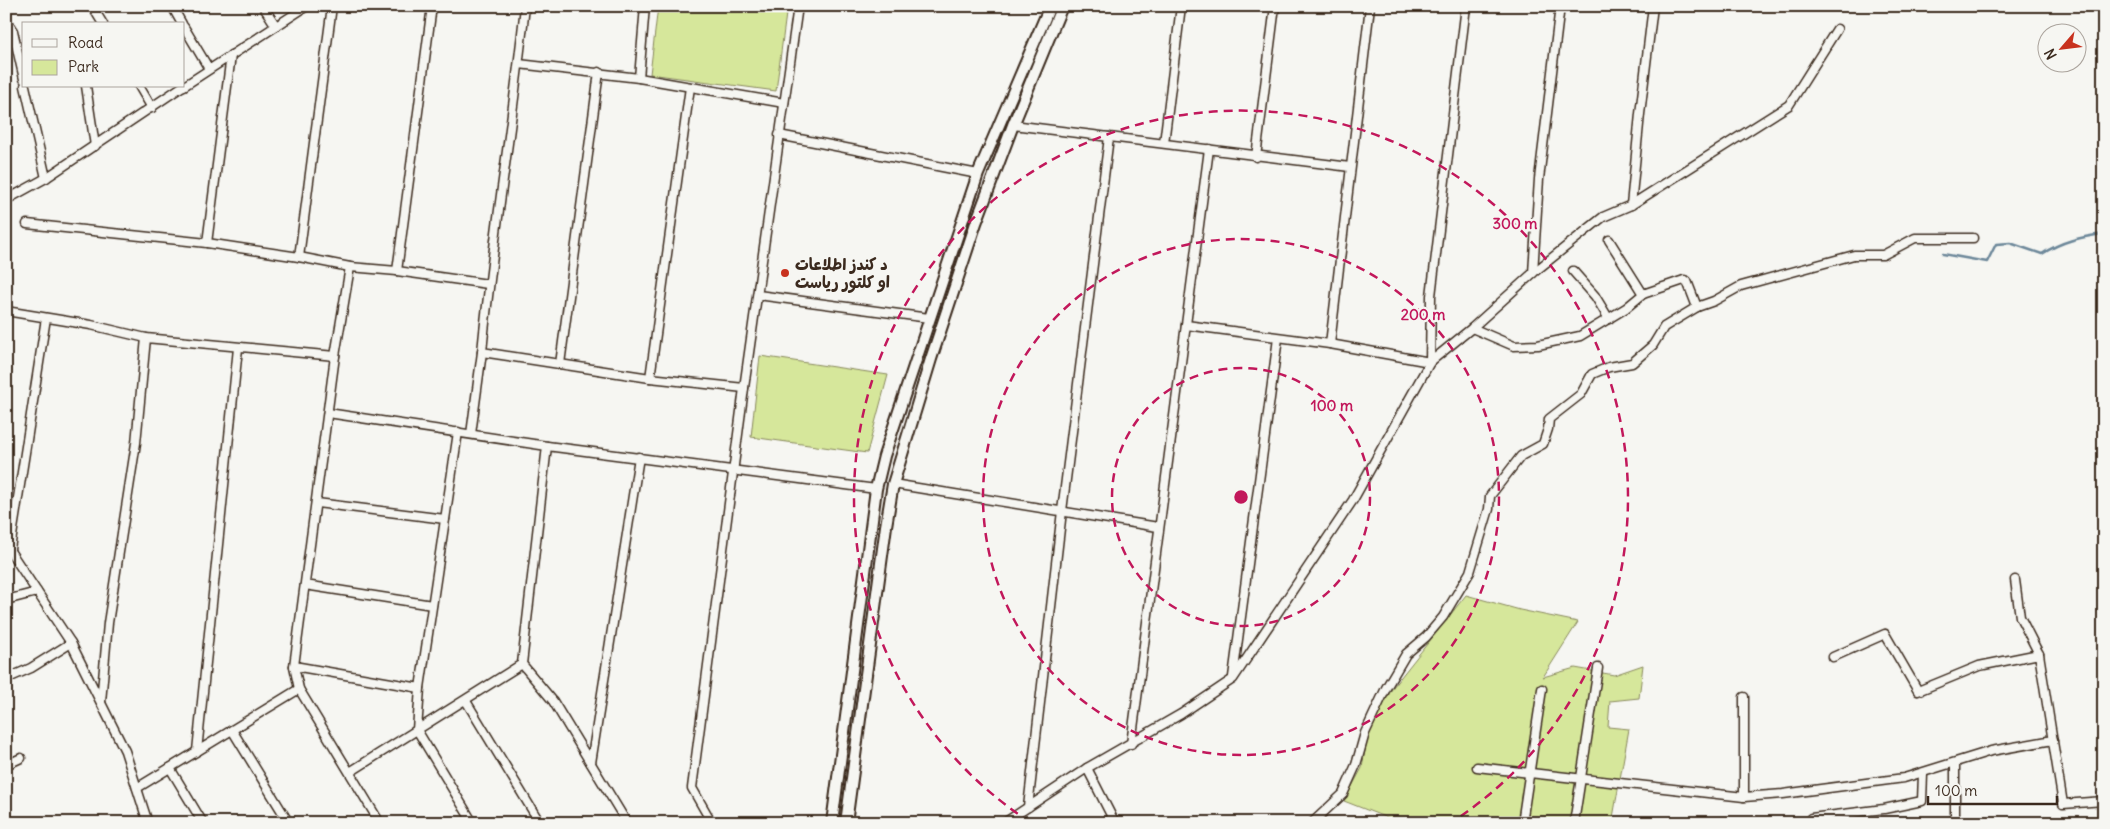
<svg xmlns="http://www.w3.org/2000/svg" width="2110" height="829" font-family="Delius,'Playpen Sans Arabic',sans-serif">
<rect width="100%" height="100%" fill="#f6f6f2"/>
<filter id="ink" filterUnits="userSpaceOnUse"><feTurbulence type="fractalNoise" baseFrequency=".02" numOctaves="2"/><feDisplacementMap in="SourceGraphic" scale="10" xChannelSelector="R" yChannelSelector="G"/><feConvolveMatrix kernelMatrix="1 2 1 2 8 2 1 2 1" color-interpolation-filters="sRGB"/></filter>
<g filter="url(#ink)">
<g fill="#d6e79b" stroke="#88885c">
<path d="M658,6H787L776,91L650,74Z"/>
<path d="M760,356L888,375L867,453L751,437Z"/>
<path d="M1466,595L1520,610L1578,622L1543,677L1575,668L1614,675L1643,665L1639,698L1610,701L1608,727L1629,729L1612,823H1400L1344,801L1362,768L1368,732L1393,687Z"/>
</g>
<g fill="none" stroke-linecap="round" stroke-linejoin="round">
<path stroke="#6c8799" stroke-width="2.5" d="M1943,254L1987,262L1996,244L2010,243L2042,254C2062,241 2081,237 2104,234"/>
<defs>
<g id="minor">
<path d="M92,6L103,24"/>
<path d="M172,6L182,24"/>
<path d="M263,6L276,26"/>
<path d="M525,6C513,122 493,236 482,352L650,378L744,388"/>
<path d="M6,20L13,31L24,79"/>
<path d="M184,27L209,69"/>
<path d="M519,64L639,78L784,103"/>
<path d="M639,78L645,6"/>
<path d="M25,86L46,178"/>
<path d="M86,86L95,146"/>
<path d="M139,86L152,108"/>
<path d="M184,86L307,6"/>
<path d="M1013,125L1350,167"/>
<path d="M779,135L978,174"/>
<path d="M1164,143L1181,6"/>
<path d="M1256,157L1275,6"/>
<path d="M6,200L46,178L183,86"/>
<path d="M1631,205L1640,114L1653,6"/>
<path d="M27,224L207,243L299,257L350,267L397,271L488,284"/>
<path d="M1609,240L1643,294"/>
<path d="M207,243L231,55"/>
<path d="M299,257L332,6"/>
<path d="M350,267L335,356L294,666L299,689L380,823"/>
<path d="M397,271L432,6"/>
<path d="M1573,271L1595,296L1609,319"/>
<path d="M1533,273L1539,179L1560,6"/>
<path d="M758,295L929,318"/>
<path d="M6,311L91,325L146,338L335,356"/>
<path d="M1186,325L1330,344L1430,362L1431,296L1466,6"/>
<path d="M1472,328L1514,346L1538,345L1580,336L1626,308L1643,294L1684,280L1687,281L1697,307"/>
<path d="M1330,344L1370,6"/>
<path d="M560,364L599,72"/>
<path d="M650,378L690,87"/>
<path d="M328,413L547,446L876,489"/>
<path d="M471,434L482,352"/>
<path d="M547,446L522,664L553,701L627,823"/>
<path d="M893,484L1158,527"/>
<path d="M317,503L445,519"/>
<path d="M6,545L71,643L125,751L148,823"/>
<path d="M10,549L46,318"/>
<path d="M2015,580L2020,617L2039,654"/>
<path d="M305,585L432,605"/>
<path d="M6,600L37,592"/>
<path d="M1833,657L1885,634L1918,691L1979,666L2039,654L2063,804L2104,801"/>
<path d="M294,666L420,688L458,432"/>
<path d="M1233,677L1278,338"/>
<path d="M6,679L31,668L71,643"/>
<path d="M420,688L417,730L473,823"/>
<path d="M466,701L540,823"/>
<path d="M101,702L108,623L136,443L146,338"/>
<path d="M232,730L289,823"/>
<path d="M1131,744L1209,149"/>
<path d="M197,751L238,348"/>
<path d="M591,763L639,457"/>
<path d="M1955,763V823"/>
<path d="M6,765L21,758"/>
<path d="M1477,767L1744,797L1783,794L1904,778L1991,751L2053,740"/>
<path d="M170,768L203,823"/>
<path d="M1087,768L1115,823"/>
<path d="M350,772L522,664"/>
<path d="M137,788L299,689"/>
<path d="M1744,797V697"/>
<path d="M1028,807L1062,511L1109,137"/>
<path d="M1811,818L1884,809L1922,801L1923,774"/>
<path d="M712,823L692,788L744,388L798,6"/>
<path d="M1004,823L1087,768L1181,714L1233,679L1353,500L1430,362L1472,328L1533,273L1603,217L1631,205L1789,105L1837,29"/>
<path d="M1312,823L1343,794L1356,765L1365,733L1386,688L1406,654L1426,637L1443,617L1470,572L1489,509L1490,496L1521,456L1543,444L1548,429L1549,419L1581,394L1592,374L1609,367L1632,363L1653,345L1664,327L1697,307L1714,301L1741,286L1854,255H1883L1915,238H1973"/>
<path d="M1522,823L1542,689"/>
<path d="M1574,823L1598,668"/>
</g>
<g id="secondary">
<path d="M832,823L876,489L884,456L978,174L1050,6"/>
<path d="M846,823L886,526L893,484L931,359L976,223L1013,125L1062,6"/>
</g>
</defs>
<use href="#minor" stroke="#3b2a1e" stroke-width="11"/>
<use href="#secondary" stroke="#3b2a1e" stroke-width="14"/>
<use href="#minor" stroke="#f6f6f2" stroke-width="8"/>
<use href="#secondary" stroke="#f6f6f2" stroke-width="10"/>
</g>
</g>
<g fill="none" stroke="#c2185b" stroke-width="2.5" stroke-dasharray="9 6">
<circle cx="1241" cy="497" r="129"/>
<circle cx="1241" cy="497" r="258"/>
<path d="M1030 822A387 387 0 1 1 1452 822"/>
</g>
<circle fill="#c8321e" stroke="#f6f6f2" stroke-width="2" cx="785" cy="273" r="5"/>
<g text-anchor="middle" stroke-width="4.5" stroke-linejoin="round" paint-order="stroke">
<g font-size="16" font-weight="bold" fill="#3b2a1e" stroke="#f6f6f2" text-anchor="start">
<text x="795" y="270">د کندز اطلاعات<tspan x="795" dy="18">او کلتور ریاست</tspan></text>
</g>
</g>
<circle cx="1241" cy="497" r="8" fill="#c2185b" stroke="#f6f6f2" stroke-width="2.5"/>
<g font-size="15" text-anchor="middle" font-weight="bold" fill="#c2185b" stroke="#f6f6f2" stroke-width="4.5" stroke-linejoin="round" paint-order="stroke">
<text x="1515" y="229">300 m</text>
<text x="1423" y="320">200 m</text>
<text x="1332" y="411">100 m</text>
</g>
<rect width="2110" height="829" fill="none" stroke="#f6f6f2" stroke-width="25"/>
<rect x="12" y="12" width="2085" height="804" fill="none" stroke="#3b2a1e" stroke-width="2" filter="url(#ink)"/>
<rect x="22" y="22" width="162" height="65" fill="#f6f6f2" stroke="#aba49d"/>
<rect x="32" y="39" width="25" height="8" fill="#f6f6f2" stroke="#aba49d"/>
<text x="68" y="48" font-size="15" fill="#3b2a1e">Road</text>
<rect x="32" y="60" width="25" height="15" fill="#d6e79b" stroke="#aba49d"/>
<text x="68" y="72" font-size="15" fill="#3b2a1e">Park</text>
<g transform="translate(2062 48) rotate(242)"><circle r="24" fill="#f6f6f2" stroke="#aba49d"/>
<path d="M0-4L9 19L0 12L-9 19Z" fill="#c8321e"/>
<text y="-8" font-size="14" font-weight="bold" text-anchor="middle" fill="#3b2a1e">N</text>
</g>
<path d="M1928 796v8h129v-8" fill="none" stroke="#3b2a1e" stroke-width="2.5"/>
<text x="1935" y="796" font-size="15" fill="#3b2a1e" stroke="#f6f6f2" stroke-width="4" paint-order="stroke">100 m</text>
</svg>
